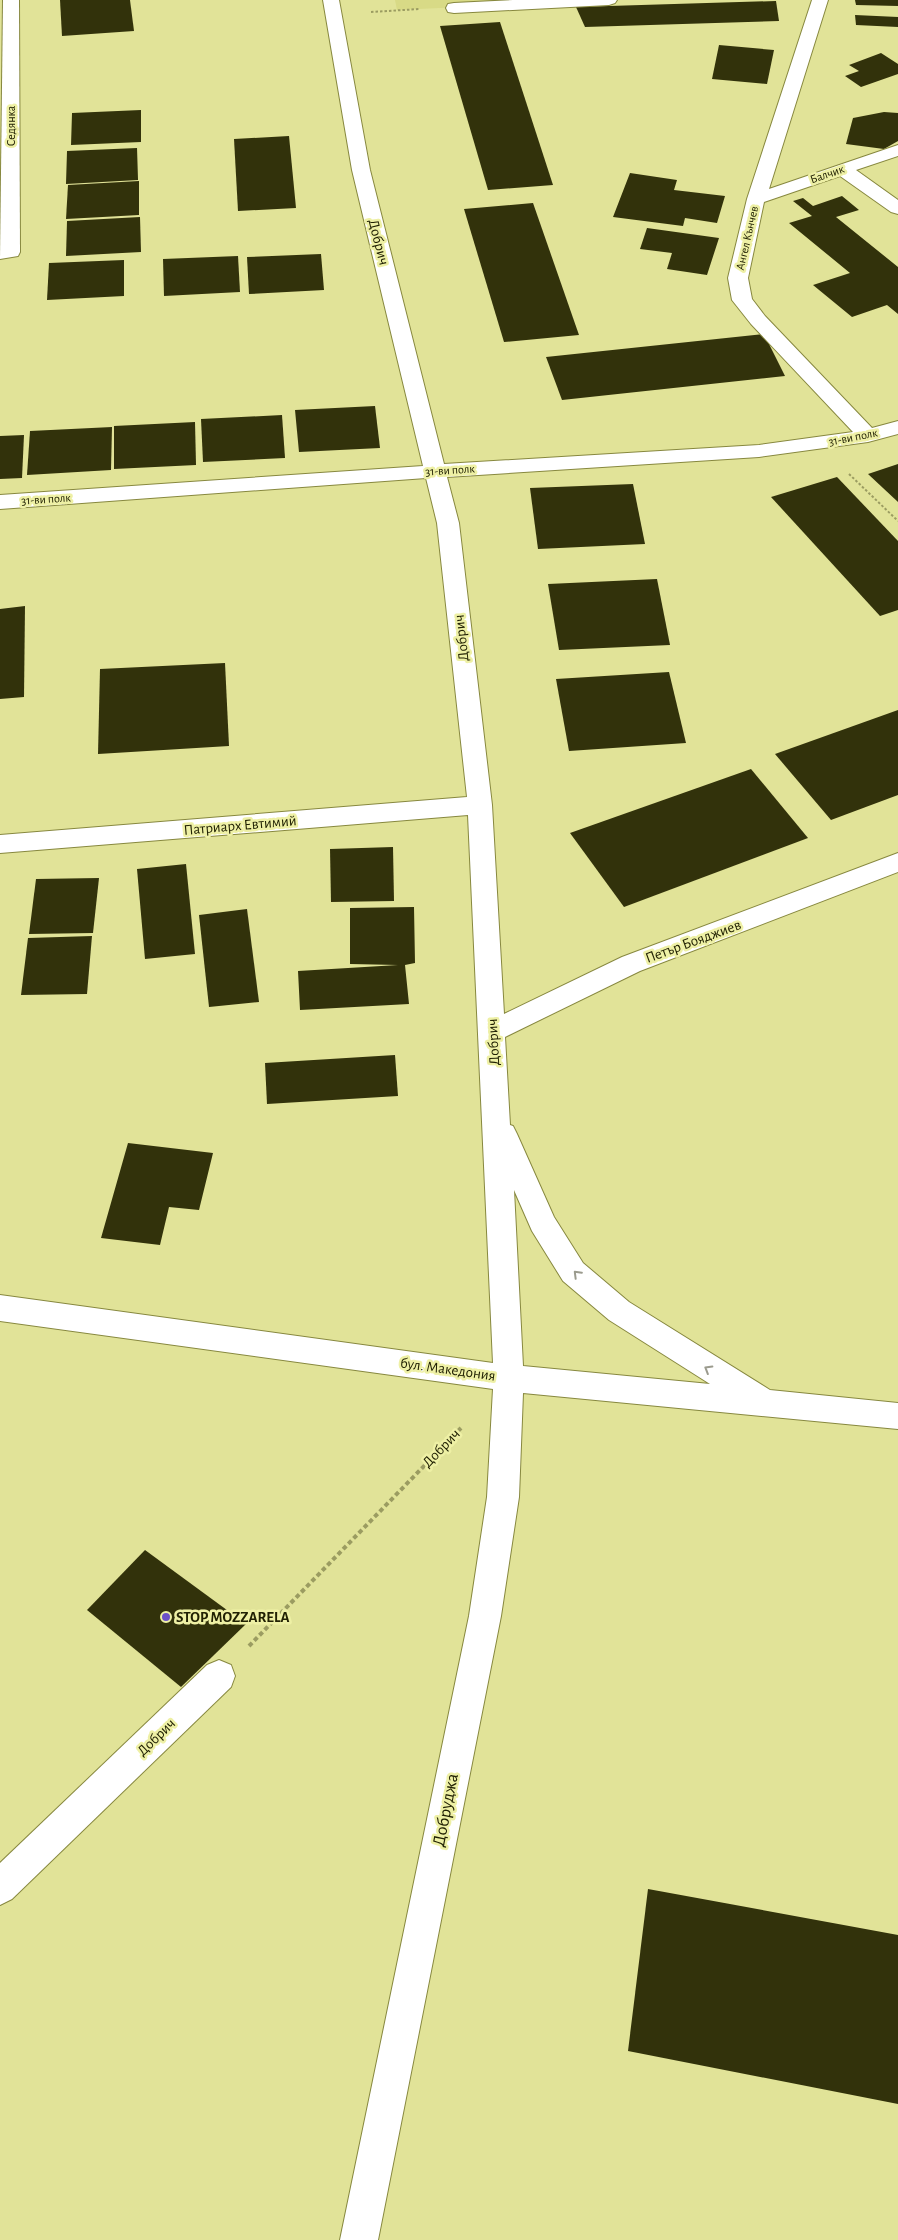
<svg xmlns="http://www.w3.org/2000/svg" width="898" height="2240" font-family="'Alegreya Sans',sans-serif">
<rect width="100%" height="100%" fill="#e1e398"/>
<path fill="#d8da86" d="M395,0H609L397,10Z"/>
<g fill="#32320b">
<path d="M60,0H130L134,31L62,36Z"/>
<path d="M855,0H898V6L856,5Z"/>
<path d="M776,1L779,21L585,27L576,7Z"/>
<path d="M855,15L898,17V27L856,25Z"/>
<path d="M500,22L553,185L488,190L440,26Z"/>
<path d="M719,45L774,50L767,84L712,79Z"/>
<path d="M881,53L898,64V74L861,87L845,76L859,71L849,65Z"/>
<path d="M141,110V142L71,145L72,113Z"/>
<path d="M884,112L898,113V141L884,149L846,144L853,118Z"/>
<path d="M289,136L296,208L238,211L234,139Z"/>
<path d="M137,148L138,180L66,184L67,151Z"/>
<path d="M630,173L677,180L674,190L725,196L717,223L685,218L683,226L613,217Z"/>
<path d="M139,181V215L66,219L68,185Z"/>
<path d="M842,196L859,210L836,217L898,267V314L887,305L852,317L813,285L850,273L789,223L812,216L793,201L803,198L813,206Z"/>
<path d="M533,203L579,335L504,342L464,209Z"/>
<path d="M140,217L141,252L66,256L67,221Z"/>
<path d="M647,228L719,238L707,275L667,269L672,253L640,249Z"/>
<path d="M321,254L324,290L249,294L247,257Z"/>
<path d="M238,256L240,292L164,296L163,259Z"/>
<path d="M124,260V296L47,300L49,263Z"/>
<path d="M764,334L785,376L562,400L546,357Z"/>
<path d="M375,406L380,448L299,452L295,410Z"/>
<path d="M282,415L285,458L203,462L201,419Z"/>
<path d="M195,422L196,465L114,469V426Z"/>
<path d="M112,427L111,470L27,475L30,431Z"/>
<path d="M24,435L22,478L0,479V436Z"/>
<path d="M898,464V502L868,474Z"/>
<path d="M837,477L898,541V610L880,616L771,497Z"/>
<path d="M633,484L645,544L538,549L530,488Z"/>
<path d="M657,579L670,645L559,650L548,584Z"/>
<path d="M25,606L24,697L0,699V609Z"/>
<path d="M225,663L229,746L98,754L100,669Z"/>
<path d="M669,672L686,743L569,751L556,679Z"/>
<path d="M898,710V795L831,820L775,754Z"/>
<path d="M751,769L808,838L624,907L570,833Z"/>
<path d="M393,847L394,901L331,902L330,849Z"/>
<path d="M186,864L195,954L145,959L137,869Z"/>
<path d="M99,878L93,933L29,934L36,879Z"/>
<path d="M414,907L415,963L405,965L409,1004L300,1010L298,971L398,965L350,964V908Z"/>
<path d="M247,909L259,1002L209,1007L199,915Z"/>
<path d="M92,936L87,994L21,995L28,938Z"/>
<path d="M395,1055L398,1096L267,1104L265,1063Z"/>
<path d="M128,1143L213,1153L199,1210L169,1207L160,1245L101,1238Z"/>
<path d="M145,1550L246,1624L181,1687L87,1610Z"/>
<path d="M648,1889L898,1935V2104L628,2051Z"/>
</g>
<g fill="none" stroke-linecap="round" stroke-linejoin="round">
<defs>
<g id="minor">
<path d="M3,0H19L20,252L18,256L0,259Z"/>
<path d="M323,0H339L370,170L444,464L759,445L853,432L751,324L732,300L728,278L747,199L812,0H828L769,189L898,145V156L856,170L898,200V214L891,212L840,176L764,202L748,278L752,299L765,316L872,428L898,421V434L868,442L759,457L447,477L459,523L492,805L504,1014L622,957L898,853V872L640,971L505,1037L510,1125L513,1126L517,1134L554,1217L583,1263L629,1302L770,1390L898,1403V1429L523,1393L519,1497L501,1616L378,2240H340L469,1616L487,1497L493,1389L0,1321V1295L493,1363L468,815L0,853V835L467,797L437,523L426,478L0,509V495L423,466L352,170ZM514,1190L532,1231L563,1281L609,1320L710,1384L523,1366Z"/>
<path d="M513,0H617L615,3L609,5L454,13L448,12L446,8L448,4L454,3Z"/>
<path d="M219,1660L231,1665L235,1676L231,1687L12,1899L0,1905V1863L207,1665Z"/>
</g>
</defs>
<use href="#minor" stroke="#87883f" stroke-width="2"/>
<g stroke="#9b9c61" stroke-width="2" stroke-dasharray="2.5 2" stroke-linecap="butt">
<path d="M371,12L420,9"/>
<path d="M849,474L898,521"/>
</g>
<path stroke="#9b9c61" stroke-width="4" stroke-dasharray="4.5 3" stroke-linecap="butt" d="M249,1646L461,1428"/>
<use href="#minor" fill="#fff" fill-rule="evenodd"/>
</g>
<defs><path id="oneway-chevron" d="M-2-3.5L2.5 0L-2 3.5" fill="none" stroke-width="1.6" stroke-linecap="round" stroke-linejoin="round" transform="scale(1.25)"/></defs>
<g stroke="#9b9b8e">
<use href="#oneway-chevron" transform="translate(577 1274) rotate(-135)"/>
<use href="#oneway-chevron" transform="translate(708 1369) rotate(-149)"/>
</g>
<circle fill="#6b4fc8" stroke="#eef0a5" stroke-width="2" cx="166" cy="1617" r="5"/>
<g text-anchor="middle" stroke-width="5" stroke-linejoin="round" paint-order="stroke">
<g font-size="12" fill="#212103" stroke="#eef0a5">
<text transform="translate(11 126) rotate(-90)" y="4">Седянка</text>
<text transform="translate(827 174) rotate(-19)" y="4">Балчик</text>
<text transform="translate(747 238) rotate(-77)" y="4">Ангел Кънчев</text>
<text transform="translate(853 437) rotate(-11)" y="4">31-ви полк</text>
<text transform="translate(450 470) rotate(-4)" y="4">31-ви полк</text>
<text transform="translate(46 499) rotate(-4)" y="4">31-ви полк</text>
</g>
<g font-size="15" fill="#212103" stroke="#eef0a5">
<text transform="translate(379 242) rotate(76)" y="5">Добрич</text>
<text transform="translate(461 638) rotate(-96)" y="5">Добрич</text>
<text transform="translate(240 825) rotate(-5)" y="5">Патриарх Евтимий</text>
<text transform="translate(693 941) rotate(-20)" y="5">Петър Бояджиев</text>
<text transform="translate(493 1042) rotate(-93)" y="5">Добрич</text>
<text transform="translate(448 1369) rotate(8)" y="5">бул. Македония</text>
<text transform="translate(441 1448) rotate(-46)" y="5">Добрич</text>
<text transform="translate(156 1737) rotate(-44)" y="5">Добрич</text>
</g>
<g font-size="15" font-weight="bold" fill="#212103" stroke="#eef0a5" text-anchor="start">
<text x="176" y="1622">STOP MOZZARELA</text>
</g>
<g font-size="18" fill="#212103" stroke="#eef0a5">
<text transform="translate(445 1810) rotate(-79)" y="6">Добруджа</text>
</g>
</g>
</svg>
